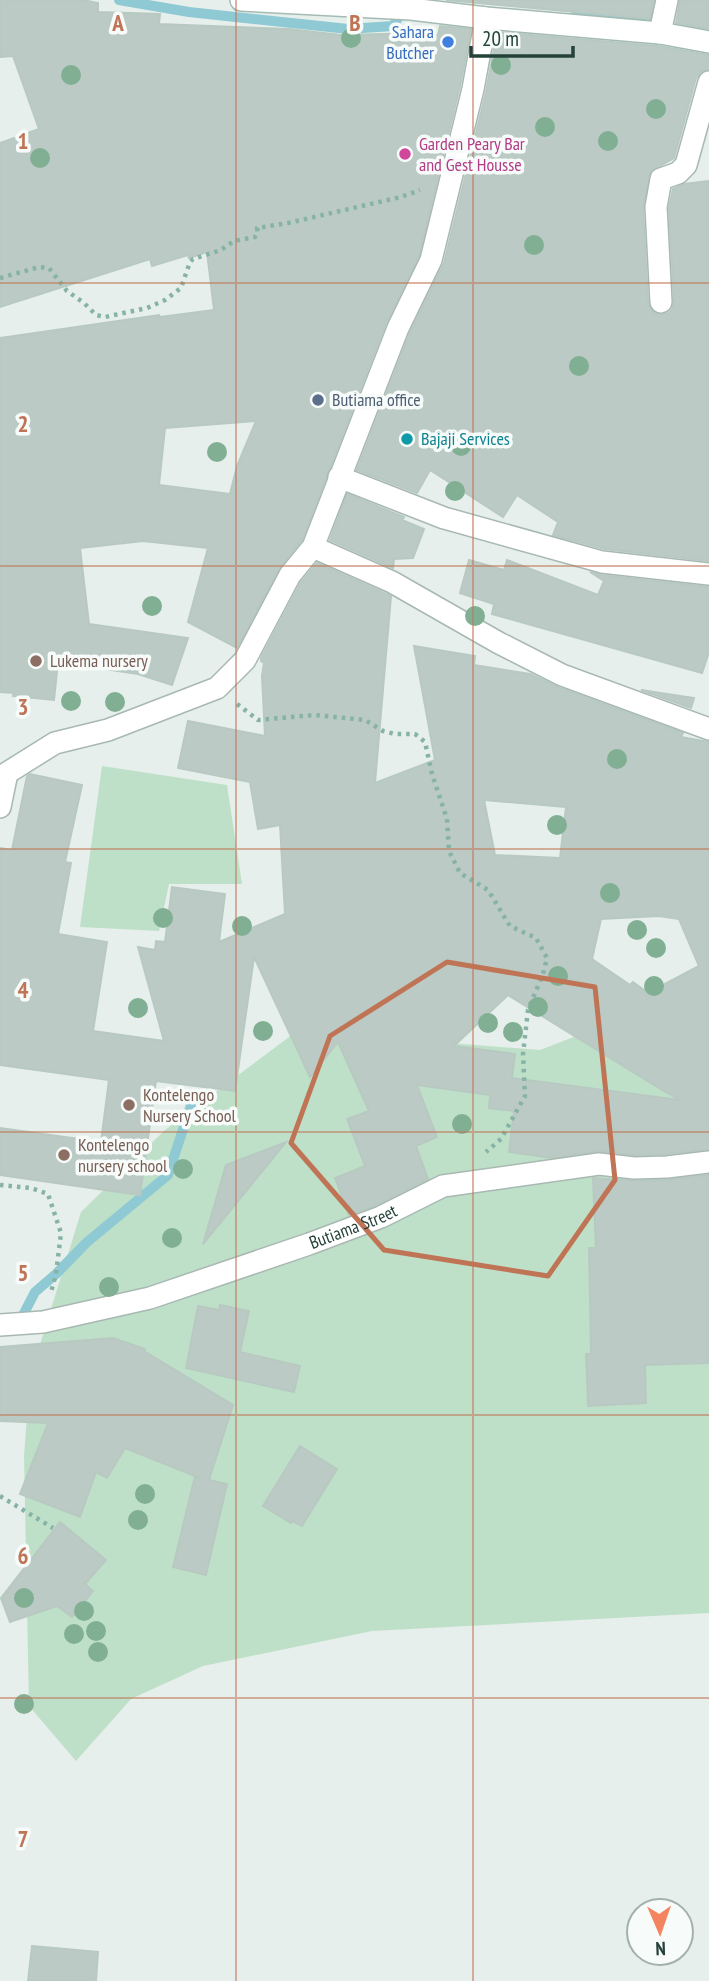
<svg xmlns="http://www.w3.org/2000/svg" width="709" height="1981" font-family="'PT Sans Narrow',sans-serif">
<rect width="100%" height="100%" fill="#e6efeb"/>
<g fill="#bfe0c8">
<path d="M102,766L227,785L242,884H169L159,931L80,927Z"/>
<path d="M709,1003V1613L372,1631L203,1666L131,1699L76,1761L29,1706L24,1456L30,1377L81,1212L165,1130L297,1031L540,1050L656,1005Z"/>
</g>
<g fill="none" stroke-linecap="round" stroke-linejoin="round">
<g stroke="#8ec9d4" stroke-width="10">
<path d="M119,0L189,12L348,29L393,26L405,7"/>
<path d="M574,17L618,15L666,22"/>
<path d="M13,1319H21L35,1292L56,1274L86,1243L168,1175L191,1105"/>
</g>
</g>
<g fill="#bbcac4" stroke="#b8c9c2" stroke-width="2" fill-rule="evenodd">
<path d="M0,0H83L98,3V12L160,14L159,24L289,29L341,35L426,33L438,35L440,26L471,29L460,86L419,256L386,323L302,540L279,569L237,648L188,622L208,548L143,541L80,548L89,624L188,638L172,685L138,674L58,662L54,700L13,696L14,693L0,692V338L159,315L160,317L214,310L207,252L189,258L188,255L152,266L150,259L0,307V143L39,129L13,56L0,57ZM256,421L237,466L230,494L159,485L165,428Z"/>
<path d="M446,0H654L650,19Z"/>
<path d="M680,0H709V29L676,23Z"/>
<path d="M497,32L658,46L709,55V69L700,72L696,78L674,158L651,171L643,207L648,303L650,309L654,313L662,315L669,313L672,309L674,302L669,208L673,189L684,184L709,181V561L605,549L553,535L558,522L517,495L503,517L430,470L417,493L357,470L410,333L444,263L486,92Z"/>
<path d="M347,494L404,517L402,520L424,529L413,558L394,559L393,568L330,540Z"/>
<path d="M469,560L504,570L507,560L598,595L604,581L590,572L601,575L709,587V652L702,673L492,614L494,604L460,593Z"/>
<path d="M317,563L391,596L375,783L435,760L414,646L475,656L474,665L530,674L557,687L683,733L681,737L709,742V1149L666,1154L635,1155L598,1151L551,1158L509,1152L514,1111L489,1108L490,1095L417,1085L437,1137L416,1146L428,1179L376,1205L349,1215L335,1178L365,1166L347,1119L369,1111L338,1042L310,1077L254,957L235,1091L156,1081L140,1195L0,1175V1128L101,1142L109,1080L0,1065V848L12,850L27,776L30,774L82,785L65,862L71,863L58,934L107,942L93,1031L164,1041L138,947L155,950L156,941L165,942L172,887L225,894L219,942L285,914L280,825L258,829L250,782L178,768L188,721L265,736L262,676L264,663L261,661V658L301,582ZM484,800L566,807L560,858L495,855ZM659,916L679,919L699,966L648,993L633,982L630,985L592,959L601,919ZM508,995L662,1090L680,1100L512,1078L515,1054L454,1046Z"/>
<path d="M641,690L694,698L691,708Z"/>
<path d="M286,1142L203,1244L226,1165Z"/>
<path d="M709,1175V1363L645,1365L646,1403L588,1406L586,1354H591L589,1248H596L593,1178L634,1181L668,1180Z"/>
<path d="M220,1305L249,1311L240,1352L300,1366L294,1392L186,1368L198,1306L219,1310Z"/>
<path d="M113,1338L145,1349L144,1351L233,1405L209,1480L227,1484L206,1575L173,1567L195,1476L200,1478L125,1448L107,1478L96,1472L80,1517L20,1494L48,1423L0,1421V1347Z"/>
<path d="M300,1446L337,1469L302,1526L292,1521L291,1523L263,1506Z"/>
<path d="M60,1522L106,1560L85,1584L93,1591L72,1617L57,1606L10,1622L1,1598Z"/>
<path d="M32,1946L98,1952L96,1981H28Z"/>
</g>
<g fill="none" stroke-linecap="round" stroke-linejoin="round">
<defs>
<g id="street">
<path d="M660,33L667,0"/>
<path d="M661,302L656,207L661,179L678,173L686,165L709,82"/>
<path d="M339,477L444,518L602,562L709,574"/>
<path d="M313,547L392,582L499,643L562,675L709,729"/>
<path d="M0,807L7,773L55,743L108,730L217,688L245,660L290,575L313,547L398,328L431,260L473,89L486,18"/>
<path id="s1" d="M0,1325L43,1322L150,1298L309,1244L381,1217L443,1186L599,1164L634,1168L667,1167L709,1162"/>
</g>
<path id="secondary" d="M241,0L411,9L486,18L660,33L709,42"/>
</defs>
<use href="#street" stroke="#a8b8b2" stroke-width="24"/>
<use href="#secondary" stroke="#a4bbb3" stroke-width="24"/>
<g stroke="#86b3a5" stroke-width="4.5" stroke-dasharray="3.5 5" stroke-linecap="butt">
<path d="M0,278L39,267L49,268L67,291L84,303L96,315L105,317L147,308L165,300L181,288L190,262L193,259L221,250L234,241L255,237L258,233L257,228L288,223L401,197L420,190"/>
<path d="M237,704L258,720L315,715L365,720L383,731L395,734H415L425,742L432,774L447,819L449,851L460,873L488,890L510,926L536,938L547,958L543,974L528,1010L523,1054L525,1096L501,1139L486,1152"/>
<path d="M0,1185L31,1188L48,1194L61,1233L56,1274L51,1292"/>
<path d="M0,1496L53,1528"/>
</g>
<use href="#street" stroke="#fff" stroke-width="21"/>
<use href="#secondary" stroke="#fff" stroke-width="21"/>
</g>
<g fill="#80af93">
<circle cx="351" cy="38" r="10"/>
<circle cx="501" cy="65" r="10"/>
<circle cx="71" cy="75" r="10"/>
<circle cx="656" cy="109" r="10"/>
<circle cx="545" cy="127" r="10"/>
<circle cx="608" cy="141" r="10"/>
<circle cx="40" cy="158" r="10"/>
<circle cx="534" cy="245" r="10"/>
<circle cx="579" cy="366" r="10"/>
<circle cx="461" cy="446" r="10"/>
<circle cx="217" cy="452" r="10"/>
<circle cx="455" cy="491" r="10"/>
<circle cx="152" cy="606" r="10"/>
<circle cx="475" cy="616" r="10"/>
<circle cx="71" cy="701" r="10"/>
<circle cx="115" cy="702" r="10"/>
<circle cx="617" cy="759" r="10"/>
<circle cx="557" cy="825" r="10"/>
<circle cx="610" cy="893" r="10"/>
<circle cx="163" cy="918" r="10"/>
<circle cx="242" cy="926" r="10"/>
<circle cx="637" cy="930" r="10"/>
<circle cx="656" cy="948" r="10"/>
<circle cx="558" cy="976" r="10"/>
<circle cx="654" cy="986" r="10"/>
<circle cx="538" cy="1007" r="10"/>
<circle cx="138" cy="1008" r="10"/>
<circle cx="488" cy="1023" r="10"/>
<circle cx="263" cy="1031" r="10"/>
<circle cx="513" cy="1032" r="10"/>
<circle cx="462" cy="1124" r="10"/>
<circle cx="183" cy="1169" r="10"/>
<circle cx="172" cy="1238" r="10"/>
<circle cx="109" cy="1287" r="10"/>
<circle cx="145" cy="1494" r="10"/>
<circle cx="138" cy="1520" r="10"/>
<circle cx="24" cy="1598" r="10"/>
<circle cx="84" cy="1611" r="10"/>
<circle cx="96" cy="1631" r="10"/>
<circle cx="74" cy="1634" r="10"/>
<circle cx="98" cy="1652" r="10"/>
<circle cx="24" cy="1704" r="10"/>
</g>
<path fill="none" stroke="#c07456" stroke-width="5" stroke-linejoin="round" d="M447,962L595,987L615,1180L548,1276L384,1250L291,1143L330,1036Z"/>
<path fill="none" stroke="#c07456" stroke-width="2" stroke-opacity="0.55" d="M236,0V1981M473,0V1981M0,283H709M0,566H709M0,849H709M0,1132H709M0,1415H709M0,1698H709"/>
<circle fill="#3f7fe0" stroke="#f7fbf9" stroke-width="2.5" cx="448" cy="42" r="7"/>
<circle fill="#d1479c" stroke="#f7fbf9" stroke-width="2.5" cx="405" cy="154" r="7"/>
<circle fill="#5c6f8a" stroke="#f7fbf9" stroke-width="2.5" cx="318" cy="400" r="7"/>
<circle fill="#0f9aa8" stroke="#f7fbf9" stroke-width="2.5" cx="407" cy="439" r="7"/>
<g fill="#8d6e63" stroke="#f7fbf9" stroke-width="2.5">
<circle cx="36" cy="661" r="7"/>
<circle cx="129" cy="1105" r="7"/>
<circle cx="64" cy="1155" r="7"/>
</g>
<g text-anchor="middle" stroke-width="7" stroke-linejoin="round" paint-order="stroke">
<g font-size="18" fill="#366cbe" stroke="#f7fbf9" text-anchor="end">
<text x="434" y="38">Sahara<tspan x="434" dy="21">Butcher</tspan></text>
</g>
<g font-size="18" fill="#b23c85" stroke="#f7fbf9" text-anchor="start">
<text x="419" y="150">Garden Peary Bar<tspan x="419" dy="21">and Gest Housse</tspan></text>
</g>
<g font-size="18" fill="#4e5e75" stroke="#f7fbf9" text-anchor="start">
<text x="332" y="406">Butiama office</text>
</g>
<g font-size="18" fill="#0d838f" stroke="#f7fbf9" text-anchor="start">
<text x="421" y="445">Bajaji Services</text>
</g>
<g font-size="18" fill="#785e54" stroke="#f7fbf9" text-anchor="start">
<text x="50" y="667">Lukema nursery</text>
<text x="143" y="1101">Kontelengo<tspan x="143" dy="21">Nursery School</tspan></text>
<text x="78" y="1151">Kontelengo<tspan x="78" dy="21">nursery school</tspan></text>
</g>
<g font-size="18" fill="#24423a" stroke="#f7fbf9">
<text dy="6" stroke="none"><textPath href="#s1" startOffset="368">Butiama Street</textPath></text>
</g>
</g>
<g font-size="23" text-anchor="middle" font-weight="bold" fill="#c07456" stroke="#f7fbf9" stroke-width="7" stroke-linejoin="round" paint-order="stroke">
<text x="118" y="31">A</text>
<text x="355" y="31">B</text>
<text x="23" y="149">1</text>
<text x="23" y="432">2</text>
<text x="23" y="715">3</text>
<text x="23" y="998">4</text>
<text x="23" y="1281">5</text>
<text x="23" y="1564">6</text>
<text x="23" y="1847">7</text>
</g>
<g transform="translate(660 1932) rotate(178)"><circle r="33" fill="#f7fbf9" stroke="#a3b1ad" stroke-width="2"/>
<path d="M0-5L12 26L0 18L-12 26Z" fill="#f4845f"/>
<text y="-10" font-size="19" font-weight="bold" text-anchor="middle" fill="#24423a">N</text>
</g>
<path d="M471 46v10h102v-10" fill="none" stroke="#24423a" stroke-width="3.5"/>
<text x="482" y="46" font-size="21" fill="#24423a" stroke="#f7fbf9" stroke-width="5" paint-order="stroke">20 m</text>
</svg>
